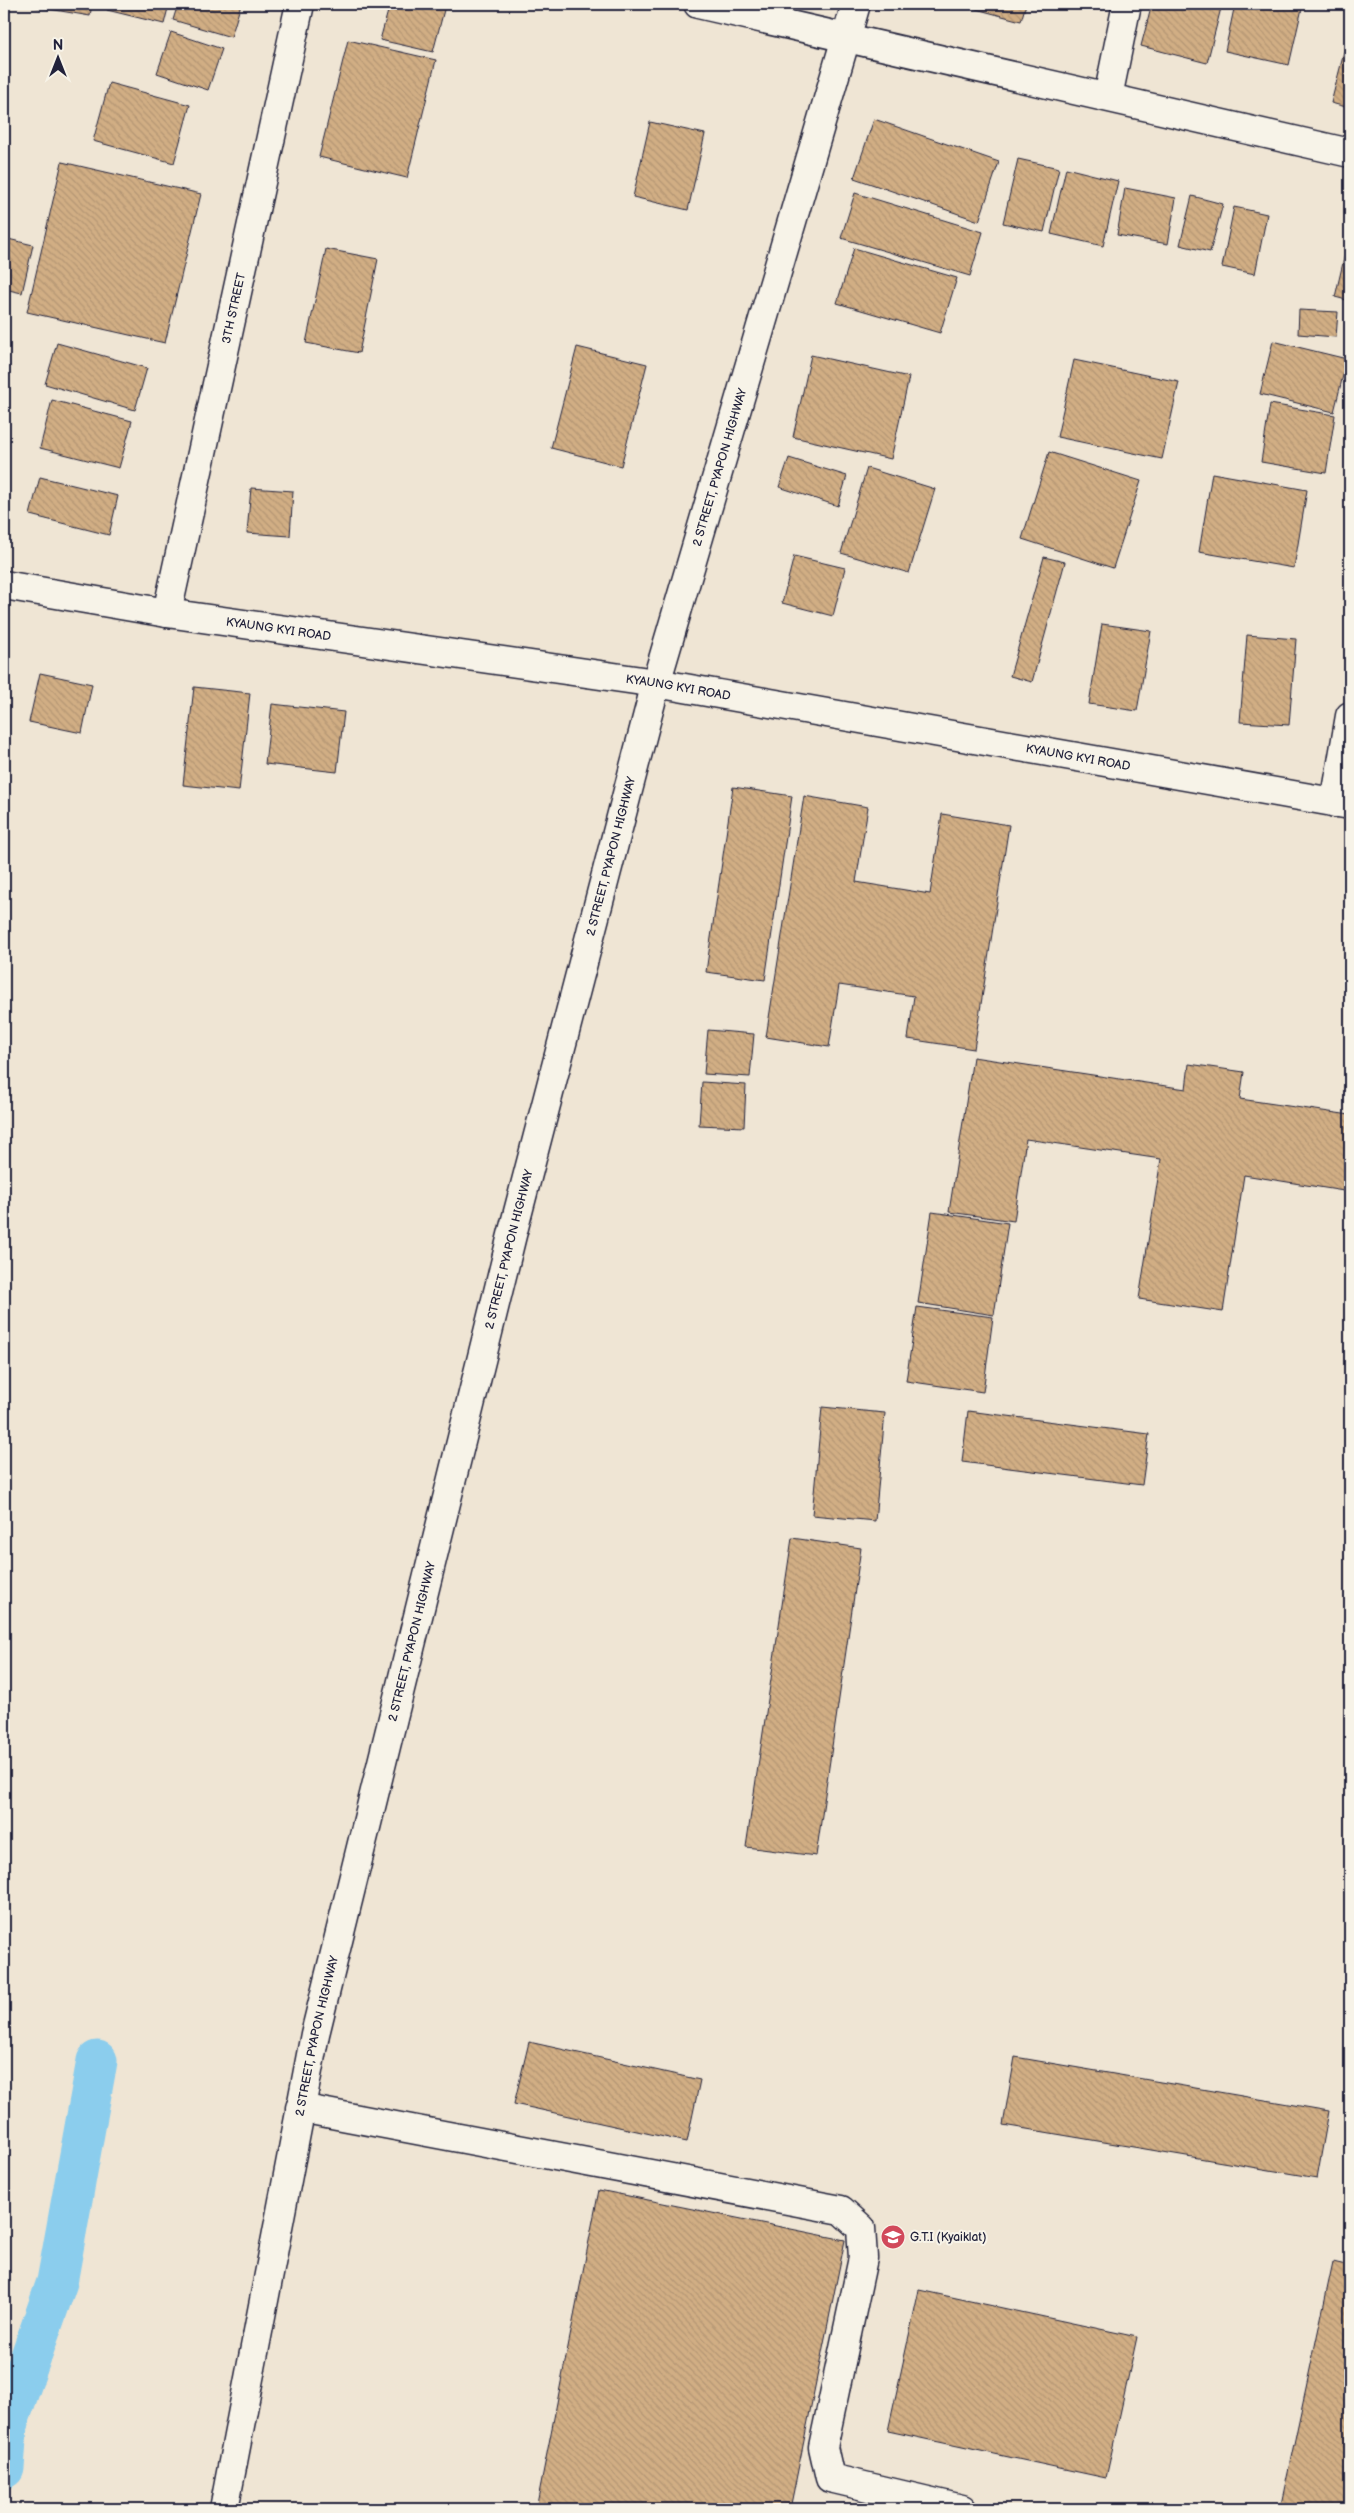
<svg xmlns="http://www.w3.org/2000/svg" width="1354" height="2513" font-family="'Balsamiq Sans',sans-serif">
<defs>
<pattern id="building-back-hatch" width="6" height="6" patternUnits="userSpaceOnUse" patternTransform="scale(1.25)"><rect width="6" height="6" fill="#d1ae84"/><path d="M-1 5l2 2M0 0l6 6M5-1l2 2" fill="none" stroke="#b39573"/></pattern>
</defs>
<rect width="100%" height="100%" fill="#efe5d4"/>
<filter id="ink" filterUnits="userSpaceOnUse"><feTurbulence type="fractalNoise" baseFrequency=".02" numOctaves="2"/><feDisplacementMap in="SourceGraphic" scale="10" xChannelSelector="R" yChannelSelector="G"/><feConvolveMatrix kernelMatrix="1 2 1 2 8 2 1 2 1" color-interpolation-filters="sRGB"/></filter>
<g filter="url(#ink)">
<g fill="none" stroke-linecap="round" stroke-linejoin="round">
<path stroke="#8bcded" stroke-width="41" d="M4,2468L7,2425L57,2282L97,2061"/>
</g>
<g fill="url(#building-back-hatch)" stroke="#22223b">
<path d="M20,4H92L90,16Z"/>
<path d="M108,4H169L164,24L107,10Z"/>
<path d="M178,4H241L231,37L173,20Z"/>
<path d="M390,4H436L445,6L433,52L380,40Z"/>
<path d="M957,4H1026L1021,21Z"/>
<path d="M1152,4H1222L1207,63L1141,46Z"/>
<path d="M1235,4H1303L1289,65L1225,51Z"/>
<path d="M1350,29V108L1331,103Z"/>
<path d="M171,32L222,49L208,90L157,73Z"/>
<path d="M348,40L436,60L407,178L319,157Z"/>
<path d="M109,83L190,105L174,163L93,141Z"/>
<path d="M874,119L999,162L979,221L854,178Z"/>
<path d="M650,122L705,134L688,210L633,197Z"/>
<path d="M1018,159L1059,168L1044,232L1003,223Z"/>
<path d="M62,162L201,194L165,343L27,312Z"/>
<path d="M1066,168L1118,181L1103,246L1051,234Z"/>
<path d="M1125,188L1176,198L1168,244L1117,235Z"/>
<path d="M855,193L983,232L970,276L841,238Z"/>
<path d="M1192,196L1223,204L1210,252L1180,245Z"/>
<path d="M1234,207L1267,214L1255,274L1222,267Z"/>
<path d="M1349,237L1350,238V301L1335,297Z"/>
<path d="M4,238L33,245L22,293L4,289Z"/>
<path d="M854,248L957,278L940,333L837,303Z"/>
<path d="M326,249L378,259L359,353L306,343Z"/>
<path d="M1299,310L1338,312L1336,337L1298,334Z"/>
<path d="M1273,341L1347,359L1334,412L1260,394Z"/>
<path d="M57,343L147,368L135,410L45,384Z"/>
<path d="M577,347L647,364L621,466L551,448Z"/>
<path d="M811,355L909,377L891,459L793,437Z"/>
<path d="M1074,360L1179,382L1162,459L1057,437Z"/>
<path d="M52,400L132,421L119,468L40,448Z"/>
<path d="M1270,404L1335,415L1326,473L1261,462Z"/>
<path d="M1049,452L1141,481L1113,568L1022,539Z"/>
<path d="M789,458L847,476L838,506L779,487Z"/>
<path d="M867,468L935,489L909,573L841,553Z"/>
<path d="M1212,473L1307,490L1294,568L1199,552Z"/>
<path d="M40,477L118,496L109,535L30,515Z"/>
<path d="M251,488L293,491L290,536L247,533Z"/>
<path d="M794,556L845,568L833,616L782,603Z"/>
<path d="M1044,557L1065,562L1032,682L1010,676Z"/>
<path d="M1102,624L1151,631L1137,711L1089,704Z"/>
<path d="M1247,635L1296,639L1289,725L1240,722Z"/>
<path d="M40,673L92,684L82,733L29,722Z"/>
<path d="M194,687L250,693L239,791L183,785Z"/>
<path d="M272,704L344,712L337,772L265,764Z"/>
<path d="M733,787L792,796L765,980L706,972Z"/>
<path d="M804,796L868,807L856,882L930,894L942,814L1009,825L974,1049L908,1039L914,996L839,985L829,1047L766,1037Z"/>
<path d="M708,1030L754,1034L750,1077L704,1074Z"/>
<path d="M973,1057L1186,1089L1189,1064L1244,1072L1240,1099L1350,1115V1192L1244,1175L1223,1312L1139,1299L1161,1159L1026,1139L1014,1221L949,1212Z"/>
<path d="M702,1082L746,1085L744,1127L699,1125Z"/>
<path d="M932,1212L1008,1223L994,1315L918,1303Z"/>
<path d="M917,1307L993,1317L983,1392L906,1381Z"/>
<path d="M822,1407L885,1413L875,1521L812,1515Z"/>
<path d="M968,1411L1149,1434L1142,1485L962,1462Z"/>
<path d="M792,1538L861,1548L816,1856L746,1847Z"/>
<path d="M529,2042L700,2080L687,2142L514,2104Z"/>
<path d="M1015,2057L1329,2111L1317,2178L1003,2125Z"/>
<path d="M599,2190L845,2240L790,2509H536Z"/>
<path d="M1333,2262L1350,2266V2509H1280Z"/>
<path d="M919,2290L1137,2337L1106,2478L888,2431Z"/>
</g>
<g fill="none" stroke-linecap="round" stroke-linejoin="round">
<defs>
<g id="minor">
<path d="M698,4L1350,153"/>
<path d="M1108,97L1127,4"/>
<path id="s1" d="M4,585L167,613L656,683L1350,805"/>
<path id="s2" d="M167,613L300,4"/>
<path d="M1335,803L1350,716"/>
<path d="M300,2108L841,2210L861,2228L863,2258L823,2447L830,2478L962,2509"/>
</g>
<g id="major">
<path id="s3" d="M224,2509L315,2034L512,1235L656,683L856,4"/>
</g>
</defs>
<use href="#minor" stroke="#22223b" stroke-width="31"/>
<use href="#major" stroke="#22223b" stroke-width="31"/>
<use href="#minor" stroke="#f7f3e8" stroke-width="28"/>
<use href="#major" stroke="#f7f3e8" stroke-width="28"/>
</g>
</g>
<defs>
<symbol id="school-disc" viewBox="-11 -11 22 22"><circle r="9.5" fill="#d1495b" stroke="#f7f3e8"/><path d="M0-5L7-2L0 1L-7-2ZM-4 1L0 2.5L4 1V4Q0 6-4 4Z" fill="#fff"/></symbol>
</defs>
<g fill-rule="evenodd">
<use href="#school-disc" x="879" y="2223" width="28" height="28"/>
</g>
<g text-anchor="middle" stroke-width="4" stroke-linejoin="round" paint-order="stroke">
<g font-size="12" fill="#22223b" stroke="#f7f3e8">
<text dy="4" stroke="none"><textPath href="#s2" startOffset="312">3TH STREET</textPath></text>
<text dy="4" stroke="none"><textPath href="#s3" startOffset="2102">2 STREET, PYAPON HIGHWAY</textPath></text>
<text dy="4" stroke="none"><textPath href="#s1" startOffset="278">KYAUNG KYI ROAD</textPath></text>
<text dy="4" stroke="none"><textPath href="#s1" startOffset="682">KYAUNG KYI ROAD</textPath></text>
<text dy="4" stroke="none"><textPath href="#s1" startOffset="1088">KYAUNG KYI ROAD</textPath></text>
<text dy="4" stroke="none"><textPath href="#s3" startOffset="1698">2 STREET, PYAPON HIGHWAY</textPath></text>
<text dy="4" stroke="none"><textPath href="#s3" startOffset="1292">2 STREET, PYAPON HIGHWAY</textPath></text>
<text dy="4" stroke="none"><textPath href="#s3" startOffset="888">2 STREET, PYAPON HIGHWAY</textPath></text>
<text dy="4" stroke="none"><textPath href="#s3" startOffset="482">2 STREET, PYAPON HIGHWAY</textPath></text>
</g>
<g font-size="12" fill="#22223b" stroke="#f7f3e8" text-anchor="start">
<text x="910" y="2241">G.T.I (Kyaiklat)</text>
</g>
</g>
<rect width="1354" height="2513" fill="none" stroke="#f7f3e8" stroke-width="20"/>
<rect x="10" y="10" width="1334" height="2493" fill="none" stroke="#22223b" stroke-width="2" filter="url(#ink)"/>
<g transform="translate(58 58)" stroke="#f7f3e8" stroke-width="4" paint-order="stroke">
<path d="M0-4L9 19L0 12L-9 19Z" fill="#22223b"/>
<text y="-8" font-size="14" font-weight="bold" text-anchor="middle" fill="#22223b">N</text>
</g>
</svg>
